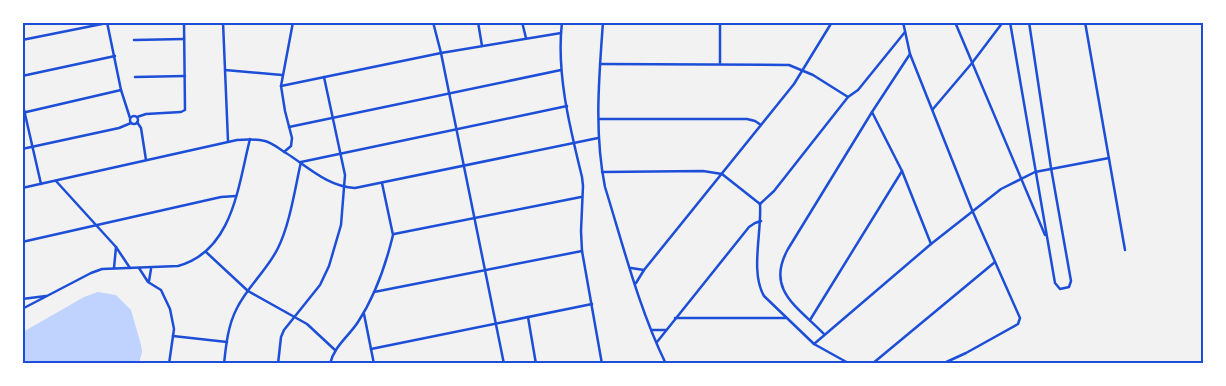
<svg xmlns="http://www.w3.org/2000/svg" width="1226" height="386" font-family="Roboto,sans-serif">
<rect width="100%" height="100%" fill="#f2f2f2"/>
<path fill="#bfd3fe" d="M98,292L116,295L131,310L141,345L142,352L139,363H23V332L84,297Z"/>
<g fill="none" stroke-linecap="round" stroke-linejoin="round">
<g stroke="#1d4ed8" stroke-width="2.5">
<path d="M107,22L121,90L130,118"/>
<path d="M223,22L228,141"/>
<path d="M433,22L441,53L504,364"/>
<path d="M478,22L482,46"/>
<path d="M522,22L526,38"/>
<path d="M562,22C556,73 570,128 582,177L583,186L581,231L582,251L602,364"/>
<path d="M603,22C599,77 594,133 605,187C623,245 639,309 666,364"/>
<path d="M903,22L910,54L972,210L1020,318L1018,324L966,353L942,364"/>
<path d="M955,22L1045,235"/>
<path d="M1010,22L1055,283L1060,289L1069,287L1071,281L1051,168L1029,22"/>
<path d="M1085,22L1125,250"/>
<path d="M22,40L107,23"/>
<path d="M134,40L184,39"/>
<path d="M720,63V22"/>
<path d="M600,64L789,65L813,75L848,97"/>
<path d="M225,70L282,75"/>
<path d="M22,76L115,56"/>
<path d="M135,77L185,76"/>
<path d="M281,86L441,53L561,33"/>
<path d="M22,101L41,184"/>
<path d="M933,109L972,63L1003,22"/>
<path d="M872,112L902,171L931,244"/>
<path d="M22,113L121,90"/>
<circle cx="134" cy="120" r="4"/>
<path d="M137,117L146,114L181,112L185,110L184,22"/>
<path d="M599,119H747L755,121L761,125"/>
<path d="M137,122L141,128L146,160"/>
<path d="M289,127L561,70"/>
<path d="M22,149L119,128L131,123"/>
<path d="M284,152L291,146L292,138L285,111L281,86L293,22"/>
<path d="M602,172L703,171L722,174L760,204"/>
<path d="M56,181L116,247L130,268"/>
<path d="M22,188L237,140C247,139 256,139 265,141C273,143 279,149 286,153C307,166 328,187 355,188L598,138"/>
<path d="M760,204L774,191L848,97L858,90L905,32"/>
<path d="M760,204C762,232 750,272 764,296L814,344L850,364"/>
<path d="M394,234L581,197"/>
<path d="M22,242L221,197L236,196"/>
<path d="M206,252L248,291L307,324L335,350"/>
<path d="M114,268L116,247"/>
<path d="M139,268L148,282L161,290L170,309L174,329L169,364"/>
<path d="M631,268L644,270"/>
<path d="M149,281L151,269"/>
<path d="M636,283L644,270L794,84L832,22"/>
<path d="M374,292L582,251"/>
<path d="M22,299L46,296"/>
<path d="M22,309L91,273L102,269L178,266C233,251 238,186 250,139"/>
<path d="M364,314L374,364"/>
<path d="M528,317L536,364"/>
<path d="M675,318H786"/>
<path d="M810,320L902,171"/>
<path d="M652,330H666"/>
<path d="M824,334C798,307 765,290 788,249L872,112L910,54"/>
<path d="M173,336L227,342"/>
<path d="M657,342L749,227L755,223L761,221"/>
<path d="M814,344L931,244L1001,189L1035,172L1109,158"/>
<path d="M371,349L592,304"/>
<path d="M224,364C226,345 228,325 237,308C248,286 268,269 278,248C290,224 295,188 301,162L567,106"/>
<path d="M278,364L281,337L284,330L320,285L329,266L341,225L345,175L324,77"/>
<path d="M330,364C334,346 349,336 358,322C375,296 386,264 393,235L382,183"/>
<path d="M872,364L995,262"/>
</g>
</g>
<rect width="1226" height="386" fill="none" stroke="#ffffff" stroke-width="48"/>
<rect x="24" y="24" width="1178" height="338" fill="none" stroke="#1d4ed8" stroke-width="2"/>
</svg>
